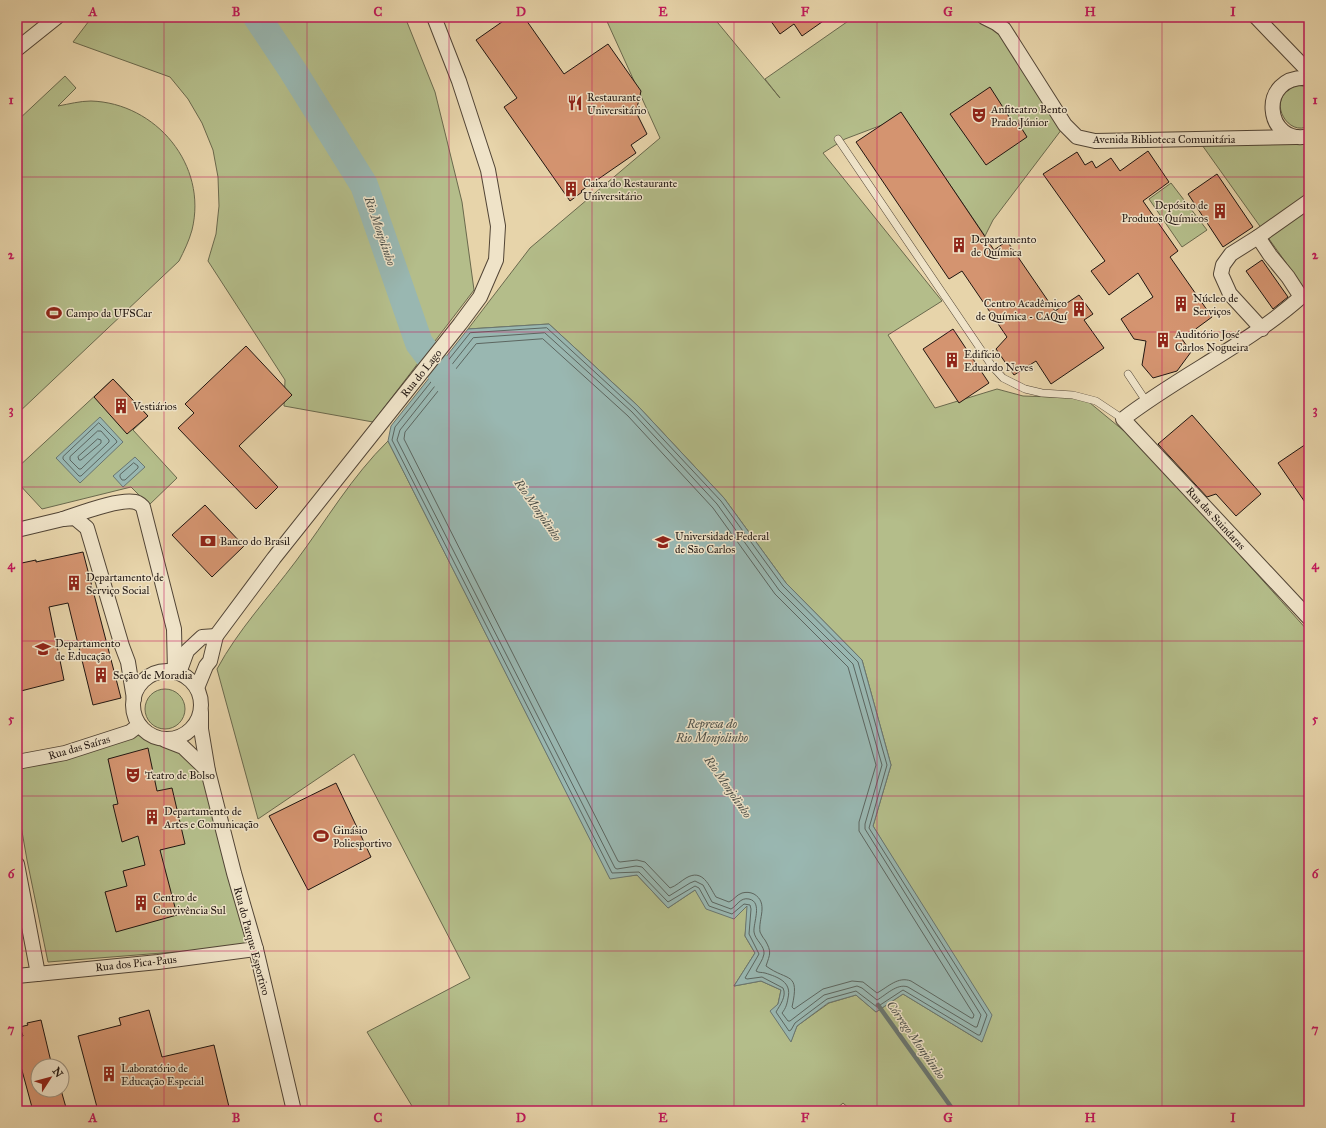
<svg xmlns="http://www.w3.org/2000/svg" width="1326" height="1128" font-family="'IM FELL Great Primer',serif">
<rect width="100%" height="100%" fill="#e7d4aa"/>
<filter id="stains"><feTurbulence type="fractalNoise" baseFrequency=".005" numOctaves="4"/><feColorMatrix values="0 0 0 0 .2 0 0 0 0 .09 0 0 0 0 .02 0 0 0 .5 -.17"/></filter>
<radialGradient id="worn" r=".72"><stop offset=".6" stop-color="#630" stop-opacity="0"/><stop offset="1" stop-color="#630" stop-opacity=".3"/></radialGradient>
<g fill="#b4bd8a" stroke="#6a694d">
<path d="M92,17H405L435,92L462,202L474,290L373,422L284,406L285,380L208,261L216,234L219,206L218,177L213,150L202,123L188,99L170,77L73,42Z"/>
<path d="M605,17H713L780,98L765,79L854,17H984L996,23L1065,125L993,220L985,236L901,113L882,125L845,139L823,153L942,301L888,335L935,408L997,389L1023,396L1084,398L1141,445L1309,632V1111H852L843,1103L834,1111H804L797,1109L795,1111H415L367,1032L470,978L354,754L258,819L217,669C238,630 269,597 296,561C326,521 352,476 388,441L610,878L637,875L668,908L695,890L748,906L745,936L755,953L734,986L761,981L781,990L778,1004L771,1011L791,1041L797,1026L829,1003L856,995L876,1012L903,994L982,1042L907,882L873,826L891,765L862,660L786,583L724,498L638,406L549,324L468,329L530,248L660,138Z"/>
<path d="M65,76L76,88L58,106C69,104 80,101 91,101C156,103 208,165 192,230C189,241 184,251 179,261L17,414V121Z"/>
<path d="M1296,85L1309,87V126C1288,137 1269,103 1288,90C1290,88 1294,87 1296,85Z"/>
<path d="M1304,143H1309V295L1202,145Z"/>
<path d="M1171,183L1207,230L1182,247L1149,199Z"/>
<path d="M113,379L148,416L133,430L177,478L149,505L131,487L42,509L17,482V468Z"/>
<circle cx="165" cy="709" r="20"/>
<path d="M152,733L157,736L166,737L203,767L251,946L48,962L27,860L17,803V768L130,736Z"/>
</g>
<g fill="#99b7b1" stroke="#697671">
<path d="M549,324L638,406L724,498L786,583L862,660L891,765L873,826L992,1015L982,1042L903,994L876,1012L856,995L828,1003L797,1026L791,1042L770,1011L778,1004L781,990L761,981L734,986L755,953L745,936L747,906L734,919L706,909L695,890L668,908L637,875L610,879L388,441L391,426L468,329Z"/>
<path d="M100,417L123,442L80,483L56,458Z"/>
<path d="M135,457L145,467L123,487L113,476Z"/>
</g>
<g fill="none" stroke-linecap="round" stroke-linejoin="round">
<g stroke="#5c6660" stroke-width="1">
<path d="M547,328L635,409L721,501L783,586L858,662L887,765L869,828L987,1015L980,1035H978L903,990L877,1007L856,991L827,999L795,1023L791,1030L789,1031L776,1012C780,1005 787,996 783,988L762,977L747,979L745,978L759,954L749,934L751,909L750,905L744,904L732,914L709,906L699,888L695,886L668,902L639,872L612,873L392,440L395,427L470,333Z"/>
<path d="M545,333L632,412L717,504L779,590L853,664L882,765L865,824V829L981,1015L977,1027H975L908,987C897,983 886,995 877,1000L862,988L857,986L824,995L790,1021H788L782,1013C786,1008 787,1004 788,998C792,982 778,977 765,973C761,972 759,973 756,971C758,966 763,960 764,954C765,946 755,940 754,932C753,923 763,902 749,899C740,897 737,906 731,909L712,902L703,885L695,881L690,883L669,896L642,867L636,866L617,869L615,868L397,440L400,430L473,338Z"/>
<path d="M543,339L628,416L713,508L775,594L848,667L876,765L859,822V831L974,1015L973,1018H971L911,981C898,976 888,987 877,993L863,982L852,981L823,989L794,1009L792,1007C800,971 788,982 766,966C770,954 772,952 765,940C763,938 761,934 760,932C758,919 769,903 754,894C750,892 746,892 742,893C736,895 734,900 729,902L716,897C709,886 703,868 686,878C681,881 676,886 670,888L645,862L637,860L620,862L618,861L404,439L405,432L476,344Z"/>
<path d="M99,423L116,440L117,442L81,476H79L63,459V457Z"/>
<path d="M98,431H101L109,440V442L81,469H79L70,460V457Z"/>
<path d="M98,439L101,440V443L81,460H79L78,457Z"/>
<path d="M134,463L138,466V468L125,480H122L120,477V475Z"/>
</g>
<path stroke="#697671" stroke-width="4.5" d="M878,1005L954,1111"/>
<path stroke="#99b7b1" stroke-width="28" d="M257,17L293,71L364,185L419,343L460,397"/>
</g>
<g fill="#d49470" stroke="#201510">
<path d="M509,17H524L564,74L608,44L641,91L636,112L647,134L631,145L636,153L581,191L582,192L570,201L504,107L517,98L476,40Z"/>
<path d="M768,17H829L802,36L794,24L780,34Z"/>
<path d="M990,87L1013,123L1017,121L1027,137L986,165L950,114Z"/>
<path d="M901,112L994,250L1007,241L1055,311L1079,295L1093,314L1084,320L1104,348L1051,384L1036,361L1014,375L996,349L1007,337L962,271L949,279L856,142Z"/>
<path d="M1148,151L1169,182L1143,201L1178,251L1170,257L1212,317L1182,339L1191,352L1177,371L1153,378L1142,365L1146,341L1134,339L1121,319L1153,297L1138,273L1109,295L1091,271L1105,261L1043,174L1077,152L1085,165L1092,161L1096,168L1111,158L1120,171Z"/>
<path d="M1217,174L1253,227L1223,247L1188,194Z"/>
<path d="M1262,260L1288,297L1273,309L1246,271Z"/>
<path d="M953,329L989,383L959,403L923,349Z"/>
<path d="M246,346L292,395L239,446L278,487L256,509L178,428L194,413L185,404Z"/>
<path d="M113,379L148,416L127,434L94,397Z"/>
<path d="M1192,415L1261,494L1236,516L1216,494L1207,497L1158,444Z"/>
<path d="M1309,442V508L1278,463Z"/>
<path d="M205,505L244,546L212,577L172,535Z"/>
<path d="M83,552L121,698L93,705L68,603L49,607L64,680L17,692V564L36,560V562Z"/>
<path d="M148,748L157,791L172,788L185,844L160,850L177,915L116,932L105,892L127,886L123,871L145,865L138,836L122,842L113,805L118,804L108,759Z"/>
<path d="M336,783L371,857L308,890L269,816Z"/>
<path d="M149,1010L162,1057L214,1045L230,1111H98L78,1036L121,1025L119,1018Z"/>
<path d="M41,1020L52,1066H38V1090H61L67,1111H33L17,1052V1038L23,1036L20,1027L28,1025L27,1023Z"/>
</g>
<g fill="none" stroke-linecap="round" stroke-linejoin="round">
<defs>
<g id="lane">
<path d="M838,139L992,366L1003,378L1025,389L1042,393L1073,395L1096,401L1123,419"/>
<path d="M1128,374L1146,401"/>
</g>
<g id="street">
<path d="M984,17L996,23L1004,29L1065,125L1077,137L1095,141L1296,137"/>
<path d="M1256,17L1309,72"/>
<path d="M17,49L57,17"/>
<path d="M1309,78C1256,74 1265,147 1309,136"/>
<path d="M1258,237L1270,255L1288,277L1301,297C1247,345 1180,375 1123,419L1309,618"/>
<path d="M1262,329L1230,294L1221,274L1223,265L1231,254L1258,237L1309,201"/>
<path d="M63,519C78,514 125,496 138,503C140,504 141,505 143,507L174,629L175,672"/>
<path d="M17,530L63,519L75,518L87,528L122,646L128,662L134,699"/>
<circle cx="167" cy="705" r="34"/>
<path d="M179,673L187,651L202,637L216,636"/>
<path d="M197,688L206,666L210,661L216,636L274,558L460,324L480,297L496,260L498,226L488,170L459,81L434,17"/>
<path d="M201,712V729L208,771L234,873L256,949L294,1111"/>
<path d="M165,740L183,747L208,771"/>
<path d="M17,762L65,753L130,732L139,725"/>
<path d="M17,864L38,974"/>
<path d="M17,976L158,962L256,949"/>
</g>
</defs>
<use href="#lane" stroke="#524536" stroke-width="8"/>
<use href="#street" stroke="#524536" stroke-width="16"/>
<use href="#lane" stroke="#efe3c8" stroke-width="7"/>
<use href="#street" stroke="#efe3c8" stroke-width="14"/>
</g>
<path fill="none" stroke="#c2185b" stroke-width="1" stroke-opacity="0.55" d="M164,17V1111M307,17V1111M449,17V1111M592,17V1111M734,17V1111M877,17V1111M1019,17V1111M1162,17V1111M17,177H1309M17,332H1309M17,487H1309M17,641H1309M17,796H1309M17,951H1309"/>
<defs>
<symbol id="restaurant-bare" viewBox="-9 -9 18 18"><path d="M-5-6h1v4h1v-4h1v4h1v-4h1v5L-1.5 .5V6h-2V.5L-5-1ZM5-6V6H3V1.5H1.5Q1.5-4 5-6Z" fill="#8f2418" stroke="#efe3c8" stroke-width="2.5" paint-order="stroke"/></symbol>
<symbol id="theatre-bare" viewBox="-9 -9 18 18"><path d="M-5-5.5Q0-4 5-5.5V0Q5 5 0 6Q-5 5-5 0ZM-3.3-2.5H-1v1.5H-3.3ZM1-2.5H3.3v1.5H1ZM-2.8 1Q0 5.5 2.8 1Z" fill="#8f2418" stroke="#efe3c8" stroke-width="2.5" paint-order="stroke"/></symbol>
<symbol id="building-bare" viewBox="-9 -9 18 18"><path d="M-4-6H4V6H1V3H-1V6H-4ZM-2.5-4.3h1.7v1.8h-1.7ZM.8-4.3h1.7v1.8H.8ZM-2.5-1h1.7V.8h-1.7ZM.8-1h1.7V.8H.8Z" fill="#8f2418" stroke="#efe3c8" stroke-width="2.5" paint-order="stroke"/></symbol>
<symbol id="stadium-bare" viewBox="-9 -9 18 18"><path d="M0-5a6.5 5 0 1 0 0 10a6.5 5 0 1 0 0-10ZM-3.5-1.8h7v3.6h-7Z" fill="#8f2418" stroke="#efe3c8" stroke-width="2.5" paint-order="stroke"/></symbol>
<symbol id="bank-bare" viewBox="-9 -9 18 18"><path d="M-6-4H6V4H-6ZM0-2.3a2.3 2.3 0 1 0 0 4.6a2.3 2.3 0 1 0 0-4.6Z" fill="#8f2418" stroke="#efe3c8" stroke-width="2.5" paint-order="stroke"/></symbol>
<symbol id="university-bare" viewBox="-9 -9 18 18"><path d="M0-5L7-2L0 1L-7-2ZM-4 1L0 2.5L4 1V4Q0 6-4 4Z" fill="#8f2418" stroke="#efe3c8" stroke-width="2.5" paint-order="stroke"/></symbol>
</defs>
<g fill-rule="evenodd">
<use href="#restaurant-bare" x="564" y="92" width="22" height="22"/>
<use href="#theatre-bare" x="968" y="104" width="22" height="22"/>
<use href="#building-bare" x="560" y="178" width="22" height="22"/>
<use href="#building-bare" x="1209" y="200" width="22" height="22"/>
<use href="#building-bare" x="948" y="234" width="22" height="22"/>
<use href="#building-bare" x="1170" y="293" width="22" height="22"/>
<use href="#building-bare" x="1068" y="298" width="22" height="22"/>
<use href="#stadium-bare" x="43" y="302" width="22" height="22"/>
<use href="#building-bare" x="1152" y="329" width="22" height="22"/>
<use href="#building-bare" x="941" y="349" width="22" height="22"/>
<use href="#building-bare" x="110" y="395" width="22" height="22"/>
<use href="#bank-bare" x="197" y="530" width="22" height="22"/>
<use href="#university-bare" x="652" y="531" width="22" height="22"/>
<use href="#building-bare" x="63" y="572" width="22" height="22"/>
<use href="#university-bare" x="32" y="638" width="22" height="22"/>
<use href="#building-bare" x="90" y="664" width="22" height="22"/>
<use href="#theatre-bare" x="122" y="764" width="22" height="22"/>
<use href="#building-bare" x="141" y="806" width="22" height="22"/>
<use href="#stadium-bare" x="310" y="825" width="22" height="22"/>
<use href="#building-bare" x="130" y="892" width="22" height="22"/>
<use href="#building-bare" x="98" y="1063" width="22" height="22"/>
</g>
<g text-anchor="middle" stroke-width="3" stroke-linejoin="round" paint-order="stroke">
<g font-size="11" fill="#201510" stroke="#efe3c8" text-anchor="start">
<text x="587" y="101">Restaurante<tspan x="587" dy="13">Universitário</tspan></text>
<text x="991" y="113">Anfiteatro Bento<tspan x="991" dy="13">Prado Júnior</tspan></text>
<text x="583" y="187">Caixa do Restaurante<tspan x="583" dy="13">Universitário</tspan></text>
<text x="1208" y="209" text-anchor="end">Depósito de<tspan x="1208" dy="13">Produtos Químicos</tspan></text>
<text x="971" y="243">Departamento<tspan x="971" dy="13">de Química</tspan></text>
<text x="1193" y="302">Núcleo de<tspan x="1193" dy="13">Serviços</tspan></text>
<text x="1067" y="307" text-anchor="end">Centro Acadêmico<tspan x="1067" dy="13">de Química - CAQuí</tspan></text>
<text x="66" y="317">Campo da UFSCar</text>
<text x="1175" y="338">Auditório José<tspan x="1175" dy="13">Carlos Nogueira</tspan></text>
<text x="964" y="358">Edifício<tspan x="964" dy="13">Eduardo Neves</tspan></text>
<text x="133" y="410">Vestiários</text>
<text x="675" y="540">Universidade Federal<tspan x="675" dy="13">de São Carlos</tspan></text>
<text x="220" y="545">Banco do Brasil</text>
<text x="86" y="581">Departamento de<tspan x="86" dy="13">Serviço Social</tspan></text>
<text x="55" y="647">Departamento<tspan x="55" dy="13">de Educação</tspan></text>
<text x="113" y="679">Seção de Moradia</text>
<text x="145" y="779">Teatro de Bolso</text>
<text x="164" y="815">Departamento de<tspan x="164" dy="13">Artes e Comunicação</tspan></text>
<text x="333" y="834">Ginásio<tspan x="333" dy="13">Poliesportivo</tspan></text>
<text x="153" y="901">Centro de<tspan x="153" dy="13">Convivência Sul</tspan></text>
<text x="121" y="1072">Laboratório de<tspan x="121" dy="13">Educação Especial</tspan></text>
</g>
<g font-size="11" fill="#201510" stroke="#efe3c8">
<text x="1164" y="143">Avenida Biblioteca Comunitária</text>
<text transform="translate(421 373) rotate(-51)" y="4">Rua do Lago</text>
<text transform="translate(1216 518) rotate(47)" y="4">Rua das Suindaras</text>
<text transform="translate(79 747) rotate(-16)" y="4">Rua das Saíras</text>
<text transform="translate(252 941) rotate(75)" y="4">Rua do Parque Esportivo</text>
<text transform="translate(136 963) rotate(-6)" y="4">Rua dos Pica-Paus</text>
</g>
<g font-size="12" font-style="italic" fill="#4a4e48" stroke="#efe3c8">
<text transform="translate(380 231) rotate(71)" y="4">Rio Monjolinho</text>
<text transform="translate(538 510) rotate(55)" y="4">Rio Monjolinho</text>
<text x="712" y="728">Represa do<tspan x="712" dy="14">Rio Monjolinho</tspan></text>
<text transform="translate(728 787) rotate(55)" y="4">Rio Monjolinho</text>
<text transform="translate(916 1040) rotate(55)" y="4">Córrego Monjolinho</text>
</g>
</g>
<rect width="1326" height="1128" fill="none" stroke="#e7d4aa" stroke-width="44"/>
<g transform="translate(50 1078) rotate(54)"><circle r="19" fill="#efe3c8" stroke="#9c917e"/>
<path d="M0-3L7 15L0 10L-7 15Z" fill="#8f2418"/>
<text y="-6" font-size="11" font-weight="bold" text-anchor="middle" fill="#201510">N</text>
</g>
<rect x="22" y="22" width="1282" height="1084" fill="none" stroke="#c2185b" stroke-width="1.5"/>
<g font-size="13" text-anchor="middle" font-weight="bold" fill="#c2185b">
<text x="93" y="16">A</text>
<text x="236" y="16">B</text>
<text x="378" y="16">C</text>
<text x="521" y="16">D</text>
<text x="663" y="16">E</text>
<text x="805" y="16">F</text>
<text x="948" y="16">G</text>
<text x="1090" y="16">H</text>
<text x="1233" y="16">I</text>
<text x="11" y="104">1</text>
<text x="1315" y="104">1</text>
<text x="11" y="259">2</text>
<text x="1315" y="259">2</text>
<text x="11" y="414">3</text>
<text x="1315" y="414">3</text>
<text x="11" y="569">4</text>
<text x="1315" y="569">4</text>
<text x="11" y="723">5</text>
<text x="1315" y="723">5</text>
<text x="11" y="878">6</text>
<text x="1315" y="878">6</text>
<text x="11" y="1033">7</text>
<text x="1315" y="1033">7</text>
<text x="93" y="1122">A</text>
<text x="236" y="1122">B</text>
<text x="378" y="1122">C</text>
<text x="521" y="1122">D</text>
<text x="663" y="1122">E</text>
<text x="805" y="1122">F</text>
<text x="948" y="1122">G</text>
<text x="1090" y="1122">H</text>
<text x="1233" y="1122">I</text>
</g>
<rect width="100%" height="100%" filter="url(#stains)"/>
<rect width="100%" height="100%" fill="url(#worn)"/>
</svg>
